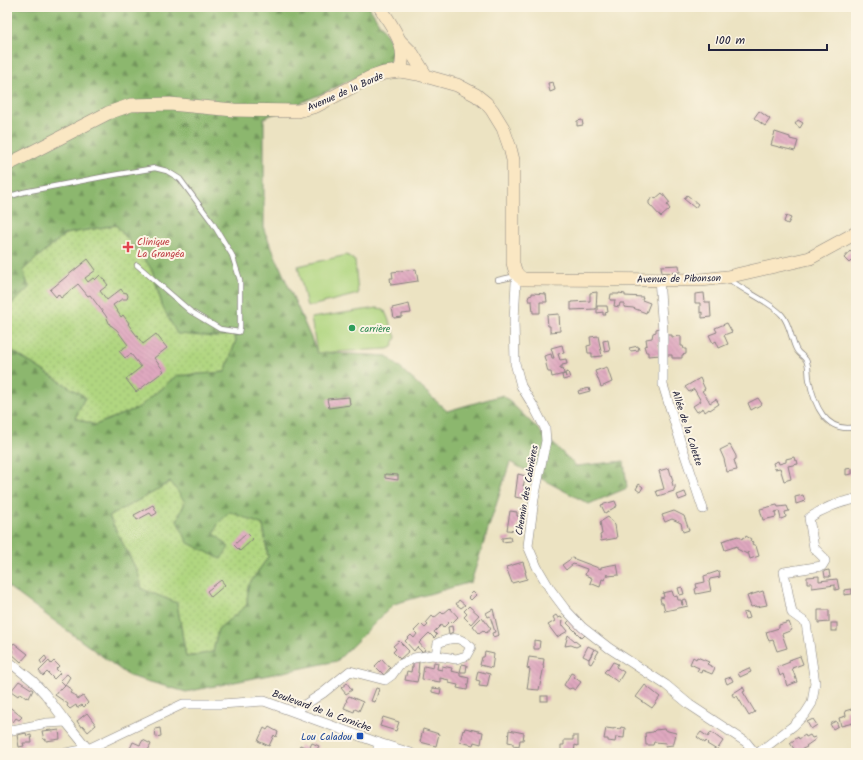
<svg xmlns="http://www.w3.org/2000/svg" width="863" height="760" font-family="Kalam,sans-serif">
<defs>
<pattern id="grass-dots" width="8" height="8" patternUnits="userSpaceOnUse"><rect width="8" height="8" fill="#b0d680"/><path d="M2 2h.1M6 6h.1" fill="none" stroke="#97b770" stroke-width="1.8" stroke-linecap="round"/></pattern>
<pattern id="forest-firs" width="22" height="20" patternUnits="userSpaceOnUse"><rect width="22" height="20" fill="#8cb76e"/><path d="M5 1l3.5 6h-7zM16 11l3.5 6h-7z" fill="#72945c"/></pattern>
<pattern id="building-back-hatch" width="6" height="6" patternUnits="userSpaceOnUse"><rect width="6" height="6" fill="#dfa8bf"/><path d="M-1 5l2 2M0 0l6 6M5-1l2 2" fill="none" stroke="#bf90a5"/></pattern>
</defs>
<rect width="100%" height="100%" fill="#fcf5e5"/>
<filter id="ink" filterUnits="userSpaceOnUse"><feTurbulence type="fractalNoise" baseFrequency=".025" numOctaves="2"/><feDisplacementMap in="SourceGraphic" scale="8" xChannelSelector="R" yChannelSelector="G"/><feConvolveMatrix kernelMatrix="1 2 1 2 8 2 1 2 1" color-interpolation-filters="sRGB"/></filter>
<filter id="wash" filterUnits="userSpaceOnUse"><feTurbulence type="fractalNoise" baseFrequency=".012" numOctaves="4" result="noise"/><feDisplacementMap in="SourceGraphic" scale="16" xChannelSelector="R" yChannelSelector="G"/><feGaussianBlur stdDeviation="0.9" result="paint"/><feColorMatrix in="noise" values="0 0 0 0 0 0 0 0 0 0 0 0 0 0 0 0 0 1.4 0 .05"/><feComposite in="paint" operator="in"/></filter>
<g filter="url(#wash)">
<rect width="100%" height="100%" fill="#ece3c2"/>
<g fill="url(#grass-dots)" stroke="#697c5e">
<path d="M116,225L152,269L163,308L215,337L233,334L236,340L225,372L176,376L138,408L95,425L75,418L85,397L7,348V308L29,288L23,270L65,234Z"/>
<path d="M171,481L185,502L177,521L214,533L218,524L230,511L263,525L268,557L248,586L247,605L218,629L213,652L186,657L177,603L142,589L138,573L109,516L154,492Z"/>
</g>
<path fill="url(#forest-firs)" stroke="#576c54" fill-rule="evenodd" d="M7,7H369L394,47L390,61L326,92L264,118V230L317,352L387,356L447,411L503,395L576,466L624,461L627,488L589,504L510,462L471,582L394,604L337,661L186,692L129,676L7,586V348L85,397L75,418L95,425L138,408L176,376L225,372L236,340L233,334L215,337L177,334L163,308L152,269L116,225L65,234L23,270L29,288L7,308ZM170,481L185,502L177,521L188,543L221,559L229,547L214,533L218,524L230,512L263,525L268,557L248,586L247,605L218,629L213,652L186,657L177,603L142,589L138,573L109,516L154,492Z"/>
<g fill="#b0d680" stroke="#697c5e">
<path d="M347,255L355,261L358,294L307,307L298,266Z"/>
<path d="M377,308L384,309L396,337L392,347L388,349L317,353L311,318Z"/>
</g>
<g id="blocks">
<g fill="url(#building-back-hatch)">
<path d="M553,82L555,90L550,92L548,83Z"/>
<path d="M759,111L770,119L765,126L754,118Z"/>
<path d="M582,120L583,125L577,126V121Z"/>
<path d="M798,120L803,123L800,128L795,124Z"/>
<path d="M775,132L790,137V139L798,141L795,151L771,145Z"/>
<path d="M662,193L670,203L667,205L670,209L661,217L649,204V201L654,197L655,199Z"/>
<path d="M687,195L698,204L695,208L684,199Z"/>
<path d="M786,216L791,218L788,224L784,222Z"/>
<path d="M850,251L856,257V262L854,264L851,261L849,263L844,258Z"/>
<path d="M88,259L96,270L85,278L88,282L93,278L95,280L100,275L108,285L100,291L107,300L121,289L123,292L127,293L128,296L127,299H122L113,305L121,317L123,315L129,323L128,324L143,344L156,334L167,348L154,358L164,371L136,392L126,379L141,367L131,354L125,358L119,351L128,345L117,330L112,326L110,325L106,316L90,295L88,296L78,284L61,298L58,294L56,297L50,290Z"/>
<path d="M679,265L680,272L662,273L661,266Z"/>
<path d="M416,269L418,281L391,285L390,278H393L392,272Z"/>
<path d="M597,292L596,309L571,310V302L590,301V293Z"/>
<path d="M532,293L546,294L547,302H540V313H533L532,301H529L528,299L529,296L532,295Z"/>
<path d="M619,293L625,294V296L643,297L642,300L650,303L646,313L633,308L624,307V303H620L619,307L614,306L615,300H610L611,294H619Z"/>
<path d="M704,293L705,302H710L711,317L702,318V312L700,313V303H695V294Z"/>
<path d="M409,304L411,313L402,314V317L394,318L392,308Z"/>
<path d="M597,306H607L608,312L605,313L606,315H603V312L597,313Z"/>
<path d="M559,314L560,331L550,332V326H548L547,315Z"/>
<path d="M727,323L732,332L724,335L728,344L719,348L716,341L713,343L709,335L717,332L715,328Z"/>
<path d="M660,328L661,343H658L661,355L648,356V352H646L644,346L647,345L646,339L652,338L653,333L656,332V329Z"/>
<path d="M666,335H672V337L681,336V346H683L684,349H686V354L682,355V358H672V355H666Z"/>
<path d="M598,336L602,356L592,357V353H588L587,346L591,345L590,337Z"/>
<path d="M608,340L610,351L605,352L603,341Z"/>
<path d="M562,345L564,353L558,354L560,360L566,359L567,364L562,365V367H560V369L563,368L564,374L552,377L551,372H548L544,356L551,354L552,358H554L551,348Z"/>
<path d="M638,346L639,350L630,351L629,348Z"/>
<path d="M607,367L612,382L601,387L595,371Z"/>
<path d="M568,372L570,378L563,380L562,375L565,374L566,377L565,373Z"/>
<path d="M700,378L705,389L702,391L708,399L710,403L716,399L719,404L710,410L709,409L705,412L703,408L697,412L693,406L701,401L694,389L689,392L685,387Z"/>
<path d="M589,388L590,391L579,394L578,391Z"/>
<path d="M349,397L350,405L329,408L327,399Z"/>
<path d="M758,398L762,404L751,410L748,403Z"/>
<path d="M730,445L736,456V459L734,460L737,470L727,472L724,459L720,450Z"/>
<path d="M794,457L795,461L797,460L798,464L788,466L791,479L784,481L780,468L775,469L773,463L778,461L779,464L786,462V459Z"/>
<path d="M669,468L673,481L672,482L673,486L675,485V488L674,489V491L658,496L656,491L664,489L659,471Z"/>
<path d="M852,468V474L846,475V469Z"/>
<path d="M385,474L398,475V480L385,478Z"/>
<path d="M518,474L526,476L523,486H525L524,491L526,492L525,499L515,497Z"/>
<path d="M639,484L643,487L640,492L636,489Z"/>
<path d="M685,492L687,497L679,500L677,495Z"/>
<path d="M803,495L805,501L796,504L795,497Z"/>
<path d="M615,501L617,506L605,513L601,505Z"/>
<path d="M153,505L157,513L152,516L150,513L137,520L134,515Z"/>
<path d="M777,505L778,507L787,506L789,511L785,512L786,517L781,519L779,511L775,512L776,517L763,520L760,509Z"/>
<path d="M510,511L517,512V516L522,517L521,523H519V525L517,524L516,531L507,530Z"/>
<path d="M674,511L684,516L689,530L683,532L681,523L672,519L665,522L662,515Z"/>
<path d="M608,517L615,525L617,538L601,541L600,535L602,534L600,522Z"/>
<path d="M247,533L253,539L240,551L234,545Z"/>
<path d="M738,536L742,539L743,537L745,538L746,536L751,539L750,541L753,542L752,544L756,546L759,556L750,559L748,552L747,554L737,549V546L725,550L722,541Z"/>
<path d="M510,537L511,541L502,542V538Z"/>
<path d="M572,558L601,569V567L606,566L617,564L619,575L607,576V574L604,580L602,579L600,587L590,583L592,578L585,575L587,569L573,564L566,570L562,565Z"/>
<path d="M523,562L526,572H525L527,579L512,583L506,567Z"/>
<path d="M829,570L830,577H825L824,571Z"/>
<path d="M719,571L720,577L710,579L709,582L711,591L696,594L695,589L697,588L696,584L705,582L704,576Z"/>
<path d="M819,576V581L837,579L839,589L835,590V585L812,588V583H807V577Z"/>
<path d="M221,580L225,585L211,597L207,591Z"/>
<path d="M682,587L684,594L680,595L678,588Z"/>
<path d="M852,589V594L844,595V590Z"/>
<path d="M672,591L674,597L677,596L678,600H681L682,605H683L682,600L686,599L688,606L665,611L663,603H661L660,598L664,597L663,593Z"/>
<path d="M763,591L767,605L756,607V606L751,607L747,596Z"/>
<path d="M473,592L476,595L471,600L468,597Z"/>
<path d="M459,600L465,605L461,608L456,604Z"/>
<path d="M469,606L479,615L471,624L464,617L467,614L464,611Z"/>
<path d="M450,608L458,617L452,623L450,621L443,628L441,625L434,632L437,635L434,638L429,633L419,643L425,650L422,652L417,647L414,651L405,641L411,635L414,638L417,634L414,631L421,624L425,628L428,625L426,623L432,616L434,618L441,612L443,614Z"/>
<path d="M493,609L499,635L493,637L492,633L495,632L490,616L488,617L486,613Z"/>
<path d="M818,610H829V622L818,623Z"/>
<path d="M748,612L750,618L745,619L743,613Z"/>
<path d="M556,615L558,618L561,617L563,620L562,625H563L568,631L557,637L548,625L555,621L553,617Z"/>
<path d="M482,617L491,629L486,633L483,630L479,633L473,626Z"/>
<path d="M571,619L587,633L582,638L567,623Z"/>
<path d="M789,622L792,630L782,634L787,648L777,651L773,640L769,641L766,632L779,628V625Z"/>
<rect x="831" y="623" width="6" height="8"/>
<path d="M452,626L453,632L449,634L448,627Z"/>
<path d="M568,635L575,641L580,645L576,647L571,645L565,646Z"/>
<path d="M534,640L540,641L539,649H534Z"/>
<path d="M399,641L409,651L400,659L393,652L396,649L393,646Z"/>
<path d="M14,643L28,654L21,662L11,653L13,651L10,648Z"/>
<path d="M588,646L594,649L589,659L583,656Z"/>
<path d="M595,649L599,651L591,664L589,663V659Z"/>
<path d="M485,652L494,654L492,668L480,665L482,657H484Z"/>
<path d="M45,656L47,659L42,664L40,661Z"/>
<path d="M800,656L803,664L792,668L797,682L787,686L783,674L780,676L777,667L790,662L789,660Z"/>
<path d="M529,657L544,659L543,666H544L539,690L527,689L530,669L527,668Z"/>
<path d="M693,657L696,659L697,657L709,662L707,664L715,668L712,674L702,670L701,673L697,671L699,668L690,664Z"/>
<path d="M382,659L390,668L384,675L375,666Z"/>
<path d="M49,661L51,664L54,661L59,666L56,669L60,673L54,679L47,672L43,676L39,671Z"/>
<path d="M419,661L418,673H419L417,682L405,680L407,671L411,672L412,667H413V662Z"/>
<path d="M434,662L438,663L437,669L442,670V666L452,668L451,671L460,673V676L469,678L467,690L457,688L458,685L449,683V680L440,678V682L422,679L424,666L433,668Z"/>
<path d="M613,662L618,664L616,667L624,672L618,682L604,672L607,669L608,670Z"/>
<path d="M462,664L467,665L466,672H460Z"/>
<path d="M749,668L751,672L740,677L738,673Z"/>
<path d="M478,671L490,674L487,687L479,686L480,681L476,680Z"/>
<path d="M571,673L575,675L574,677L581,682L575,690L572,688L569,689L564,685Z"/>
<path d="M67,674L70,677L65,685L60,680Z"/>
<path d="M731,677L733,681L727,684L725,679Z"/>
<path d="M19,681L33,690L29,698L27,697L26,698L20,693L18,696L11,691Z"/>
<path d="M347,683L352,690L346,694L341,688Z"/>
<path d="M65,685L72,690L70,693L74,695H75L78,699L83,696L88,703L84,707L82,705L77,708L76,705L70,709L67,706L68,704L55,695L60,688L61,689Z"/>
<path d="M645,685L660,697L652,708L636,697Z"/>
<path d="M743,687L745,691L743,692L755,712L749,716L737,696L734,698L732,694Z"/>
<path d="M376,688L379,689L375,702L371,701Z"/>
<path d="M432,688L441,689L440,694L432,692Z"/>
<path d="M349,696L363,702L359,711L355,709L354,712L344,708L347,701L346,700Z"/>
<rect x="541" y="696" width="7" height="5"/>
<path d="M7,705L22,717L19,720L16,718L13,722L10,719L7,723Z"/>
<path d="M855,708L856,713V726L854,727L853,723L841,726L839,718L846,716L845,711Z"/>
<path d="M87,713L96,725L88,732L83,726L81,727L77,721Z"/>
<path d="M383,717L399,722L396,731L380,726Z"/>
<path d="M813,719L817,725L811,729L807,722Z"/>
<path d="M836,721L838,726L833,729L830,724Z"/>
<path d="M269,727L278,732L276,737L274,735L269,746L258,741L264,728L267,730Z"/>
<path d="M621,727L625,728L624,738L616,737L615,742L608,741V739H604L606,728L614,729V728L620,729Z"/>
<path d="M160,728L161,736L156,737L155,729Z"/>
<path d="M465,728L483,732L481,744L474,742L473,745L460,742L463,730L464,731Z"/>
<path d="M423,729L439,734L436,746L420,742Z"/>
<path d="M664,729L668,731L676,733L674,743L673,745L665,746L666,743L654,742L653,745H646L645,733L653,732L655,730Z"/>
<path d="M52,730V731L59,730L60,739L46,741V739L44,740L42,731Z"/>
<path d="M509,730L524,733L523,740H520L519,747L513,746V743L508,742Z"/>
<path d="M701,732L708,737L711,732L723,741L717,750L707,744L708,743L706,741L705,743L697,737Z"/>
<path d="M26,733L27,736L31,735L32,743H23L24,746L19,747L17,735Z"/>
<path d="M805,735L806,737L810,735L812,738L815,737L816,739L806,746L807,747L796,752L790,743L798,737L799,739Z"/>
<path d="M573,736H578V746L575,745L574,753L561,752V745H564V740H573Z"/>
<path d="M143,740L151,744L147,753H128L133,742L140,745Z"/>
<path d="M312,743L319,746L315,753H297L300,745L309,749Z"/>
</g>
</g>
</g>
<g filter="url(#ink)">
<use href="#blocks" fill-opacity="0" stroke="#87827e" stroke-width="1"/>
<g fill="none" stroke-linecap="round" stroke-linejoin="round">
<defs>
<g id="lane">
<path d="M7,197L24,192L102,177L155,168L167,171L180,179L212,222L232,255L240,280V327L239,332L220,329L190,311L137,265"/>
<path d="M729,279C743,291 771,302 782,315C790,324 791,339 796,349C798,354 804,356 806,360C809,365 808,373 809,379C814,404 825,434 856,427"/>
<path d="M498,280L517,276"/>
</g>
<g id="street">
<path d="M517,276L516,282L514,320L515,363L521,386L534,407L545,428L546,441L534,499L528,546L537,567L550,589L565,609L582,627L609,648L666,685L690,705L746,742L755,753"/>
<path d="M659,279L663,331V385L680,440L703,509"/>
<path d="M7,660L33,681L45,694L66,722L88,749"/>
<path d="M295,711L323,693L350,671L385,680L392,675L399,665L414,658L432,655L456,659L466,656L471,647C459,636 453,637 438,643L436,655"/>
<path d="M7,731L47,723L66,722"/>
<path d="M66,753L88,749L183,704H221L264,701L379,743L411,753"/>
<path d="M377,753L379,743"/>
<path d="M758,753L793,726L805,714L812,703L815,683L806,623L792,613L784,572L822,566L825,561L823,557L814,548L809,518C822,509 840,502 856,499"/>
</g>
<g id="secondary">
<path d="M380,7C392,27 409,46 400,71"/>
<path d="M400,41L412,53L426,76"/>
<path d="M7,165L108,113L131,105L170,104L234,110L298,111L316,106L369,78L384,73L400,71L418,74L457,85L476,95L486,103L492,110L503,128L510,148L513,160V263C515,271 516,275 523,279L701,280L727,277L810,258L856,233"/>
</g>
</defs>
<use href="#lane" stroke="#87827e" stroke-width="6"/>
<use href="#street" stroke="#87827e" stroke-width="10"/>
<use href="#secondary" stroke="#87827e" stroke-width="14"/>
<use href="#lane" stroke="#fff" stroke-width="4.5"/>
<use href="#street" stroke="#fff" stroke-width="9"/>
<use href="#secondary" stroke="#fae7c3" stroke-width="13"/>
</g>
</g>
<path fill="#e0444e" stroke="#fcf5e5" stroke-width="1.5" d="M126 241h4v4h4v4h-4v4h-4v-4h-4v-4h4z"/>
<circle fill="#2e9e5b" stroke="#fcf5e5" stroke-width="1.5" cx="352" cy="328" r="4"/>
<rect fill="#1a4fb4" stroke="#fcf5e5" stroke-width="1.5" x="356" y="732" width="8" height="8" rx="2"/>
<g text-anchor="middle" stroke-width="4" stroke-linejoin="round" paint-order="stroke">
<g font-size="10" fill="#22223b" stroke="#fcf5e5">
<text transform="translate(345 91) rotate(-24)" y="4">Avenue de la Borde</text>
<text transform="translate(679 278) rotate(-1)" y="4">Avenue de Pibonson</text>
<text transform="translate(688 428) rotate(72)" y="4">Allée de la Colette</text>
<text transform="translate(526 490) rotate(-80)" y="4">Chemin des Cabrières</text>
<text transform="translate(322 710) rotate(20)" y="4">Boulevard de la Corniche</text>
</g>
<g font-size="10" fill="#be3a42" stroke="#fcf5e5" text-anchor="start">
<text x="137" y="245">Clinique<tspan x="137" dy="12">La Grangéa</tspan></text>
</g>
<g font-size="10" fill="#27864d" stroke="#fcf5e5" text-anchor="start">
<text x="360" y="332">carrière</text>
</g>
<g font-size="10" fill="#164399" stroke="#fcf5e5" text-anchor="end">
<text x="352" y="740">Lou Caladou</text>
</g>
</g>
<rect width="863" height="760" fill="none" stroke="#fcf5e5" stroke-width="24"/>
<path d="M709 44v6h118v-6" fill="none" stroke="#22223b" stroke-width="2"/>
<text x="715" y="44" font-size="12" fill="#22223b" stroke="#fcf5e5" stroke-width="3" paint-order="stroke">100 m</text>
</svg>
